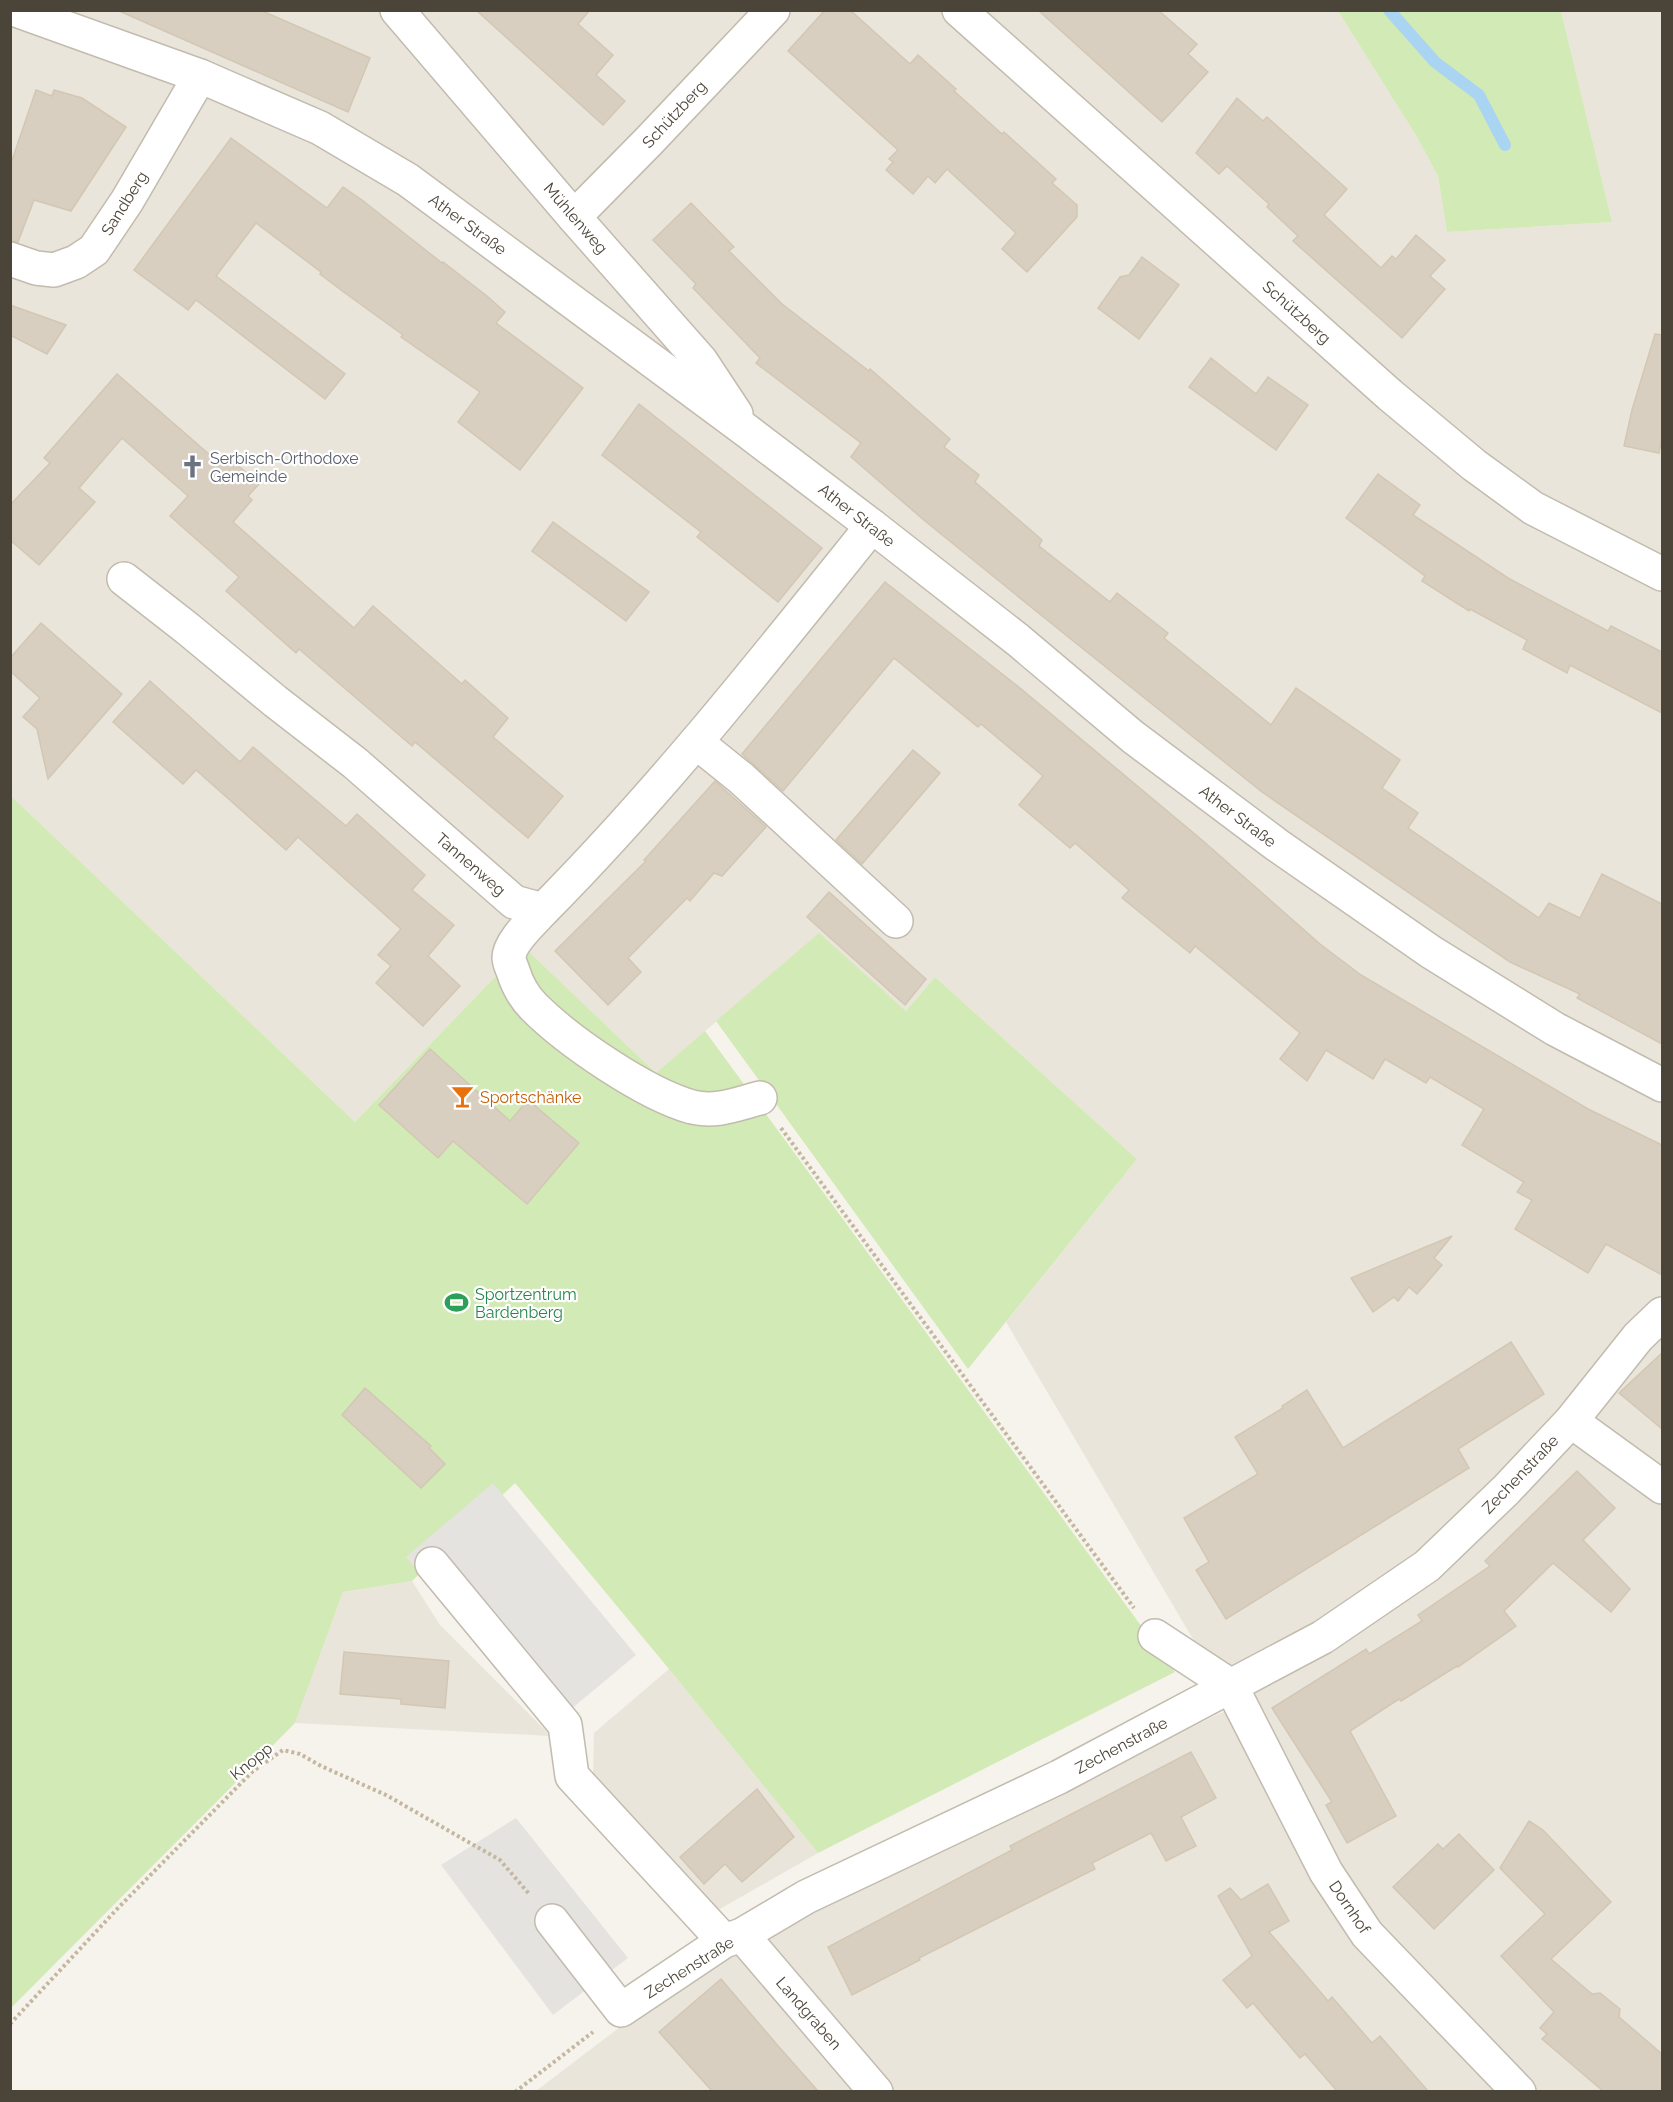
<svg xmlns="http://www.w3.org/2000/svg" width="1673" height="2102" font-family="Raleway,sans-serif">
<rect width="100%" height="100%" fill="#f6f3ec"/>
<g fill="#eae5da">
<path d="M10,11H1338L1417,137L1438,176L1447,232L1612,222L1561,11H1662V2091H536L700,1966L1233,1707L1006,1322L1137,1159L935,977L906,1011L819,934L656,1073L524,947L355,1122L11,796Z"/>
<path d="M412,1581L440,1625L551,1736L295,1723L343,1592Z"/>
<path d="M669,1669L818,1853L713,1913L593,1778L594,1733Z"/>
</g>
<g fill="#d2eab5">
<path d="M1338,11H1561L1612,222L1447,232L1438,176L1417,137Z"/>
<path d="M11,796L355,1122L524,947L656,1073L705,1031L1175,1672L818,1853L669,1669L515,1483L412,1581L343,1592L295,1723L11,2008Z"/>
<path d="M819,933L906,1011L935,977L1137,1159L968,1369L716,1021Z"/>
</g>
<g fill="#e5e3e0">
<path d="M493,1483L636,1655L546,1730L406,1557Z"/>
<path d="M516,1818L628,1958L553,2015L441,1865Z"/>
</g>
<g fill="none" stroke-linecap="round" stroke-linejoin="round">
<path stroke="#a9d4f2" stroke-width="12" d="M1389,10L1435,62L1479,95L1505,145"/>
</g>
<g fill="#d8cfc1" stroke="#d3c7b4" stroke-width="1.5">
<path d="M117,10H260L370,58L348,112Z"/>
<path d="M476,10H590L578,24L613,55L596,75L625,101L603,125Z"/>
<path d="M825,10H850L910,64L918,55L956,89L954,91L1002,134L1004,132L1056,179L1052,183L1077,205V217L1027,272L1002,249L1016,233L947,169L935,183L928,176L913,194L886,170L893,162L889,159L898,150L788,51Z"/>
<path d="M1038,10H1158L1197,44L1188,54L1208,72L1162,122Z"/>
<path d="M36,90L52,96L54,90L82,98L126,127L71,211L34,200L18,242L10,241V166Z"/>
<path d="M1237,98L1263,121L1267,117L1347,189L1324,215L1381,268L1392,256L1396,259L1416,235L1445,260L1430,276L1445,289L1402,338L1293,241L1298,236L1267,207L1269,204L1227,166L1219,174L1196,153Z"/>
<path d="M231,138L327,208L343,187L362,200L442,263L443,262L487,296L505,312L496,323L583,388L520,470L458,422L480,392L418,349L401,337L403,335L345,293L320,274L321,272L256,223L216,276L345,374L325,399L196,300L188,310L134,270Z"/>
<path d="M691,203L734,247L729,251L782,304L869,371L870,369L950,439L944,447L979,475L975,482L1042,540L1039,546L1110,602L1117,593L1168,633L1164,638L1271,725L1296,688L1400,760L1382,788L1418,813L1408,828L1539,918L1549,903L1580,918L1602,874L1662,904V1044L1577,998L1580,994L1510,962L1262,792L1062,632L925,521L851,457L861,443L756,363L760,358L693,288L696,284L653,240Z"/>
<path d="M1142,257L1179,285L1139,339L1098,308L1120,277L1129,275Z"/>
<path d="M10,305L66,325L47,354L10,335Z"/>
<path d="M1655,334L1662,335V437L1659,453L1624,446L1632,410Z"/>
<path d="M1211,358L1256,394L1268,377L1308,405L1276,450L1189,387Z"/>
<path d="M117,374L218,462L225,454L259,484L248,496L252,500L233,522L298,579L354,628L373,606L462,684L465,680L508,718L493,737L563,796L528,838L415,742L412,746L299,649L296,653L226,591L239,577L170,516L188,496L122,438L79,488L95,502L39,565L10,540V505L50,463L44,458Z"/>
<path d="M639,404L822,548L778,602L697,537L701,532L602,455Z"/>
<path d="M1378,474L1420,505L1413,515L1508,578L1608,631L1611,626L1662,652V713L1570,665L1567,673L1523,649L1527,640L1470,609L1469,611L1422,581L1425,576L1346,518Z"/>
<path d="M553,522L649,592L626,621L532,551Z"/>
<path d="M885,582L1015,684L1202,840L1320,944L1361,975L1588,1109L1662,1145V1275L1606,1244L1588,1273L1515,1229L1532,1200L1517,1192L1524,1182L1462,1145L1484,1109L1430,1077L1426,1083L1385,1059L1373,1079L1326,1050L1307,1081L1280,1059L1300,1033L1195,946L1190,953L1122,898L1129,890L1075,843L1070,848L1019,805L1043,776L981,724L978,727L894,658L783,791L742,754Z"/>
<path d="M41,623L122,694L48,779L37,729L23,717L40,698L10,671V658Z"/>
<path d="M150,681L240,762L253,747L346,826L357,814L425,875L412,890L454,925L428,956L460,986L423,1026L376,983L391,966L378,955L401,929L298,837L286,850L196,770L183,784L113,722Z"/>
<path d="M913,750L940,773L862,864L836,840Z"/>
<path d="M715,781L766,827L722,876L714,873L690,901L687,898L628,958L641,972L608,1005L555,951L646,861L644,860Z"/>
<path d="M829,892L926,979L905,1005L807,917Z"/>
<path d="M430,1049L510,1121L528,1100L579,1143L527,1204L453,1141L438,1158L379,1105Z"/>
<path d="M1452,1236L1434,1258L1442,1265L1417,1294L1409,1287L1398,1301L1394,1297L1373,1312L1351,1278Z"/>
<path d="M1511,1342L1544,1394L1458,1449L1469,1468L1226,1619L1196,1570L1209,1562L1184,1518L1258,1474L1235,1437L1283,1408L1282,1406L1307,1390L1343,1448Z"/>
<path d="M1662,1353V1429L1619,1393Z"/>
<path d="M365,1388L431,1446L429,1448L445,1464L421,1488L342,1415Z"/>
<path d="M1577,1471L1615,1508L1583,1540L1630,1589L1611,1612L1553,1563L1504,1611L1516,1626L1458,1667L1457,1666L1401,1701L1399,1699L1350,1731L1396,1816L1347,1843L1326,1805L1332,1802L1272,1708L1366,1649L1369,1654L1422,1621L1418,1615L1490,1566L1485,1561Z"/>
<path d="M344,1652L449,1661L445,1708L401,1704V1699L340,1694Z"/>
<path d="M1191,1752L1216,1798L1181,1817L1196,1846L1166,1861L1151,1833L1092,1863L1095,1869L919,1958L920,1960L852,1995L828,1947L1012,1850L1010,1846Z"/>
<path d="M757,1789L794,1837L742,1882L725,1864L704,1884L680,1857Z"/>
<path d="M1529,1821L1543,1830L1611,1902L1551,1959L1592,1994L1600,1993L1620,2009L1619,2017L1662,2054V2091H1603L1542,2039L1547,2034L1540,2028L1554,2012L1501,1956L1545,1914L1500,1868Z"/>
<path d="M1459,1834L1494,1870L1434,1929L1393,1887L1438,1844L1443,1849Z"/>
<path d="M1268,1884L1289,1921L1269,1932L1328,2001L1332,1997L1372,2043L1380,2036L1428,2091H1337L1305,2054L1300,2058L1253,2003L1247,2008L1223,1980L1252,1956L1218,1896L1230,1888L1241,1900Z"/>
<path d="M721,1979L779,2047L818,2091H712L659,2032Z"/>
</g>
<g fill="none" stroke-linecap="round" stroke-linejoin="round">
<defs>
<g id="minor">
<path d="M16,10L200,76L320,128L408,180L747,431L872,526L1018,640L1133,737L1277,845L1431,952L1555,1029L1662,1085"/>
<path d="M397,10L574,217L701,361L736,414"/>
<path d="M959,10L1390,395L1474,465L1533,508L1662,574"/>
<path d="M574,217L648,142L773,10"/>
<path d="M10,259L36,268L54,270L76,262L94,250L127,201L200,76"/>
<path d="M124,579L188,629L275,701L355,763L514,902L543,910C662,790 766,658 872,526"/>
<path d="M696,742L741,778L896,921"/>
<path d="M543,910C533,921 509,942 509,958C509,962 512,968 513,971C517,984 524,997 534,1007C568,1041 645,1094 692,1107C716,1113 737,1104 760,1098"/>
<path d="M1571,1421L1662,1487"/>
<path d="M432,1564L565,1725L572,1776L724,1941"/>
<path d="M1155,1636L1231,1686L1326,1872L1367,1934L1519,2092"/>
<path d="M552,1921L621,2010L724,1941L742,1935L806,1897L1059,1777L1323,1637L1427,1566L1506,1490L1571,1421L1638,1337L1662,1314"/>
<path d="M742,1935L876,2092"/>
</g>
</defs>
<use href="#minor" stroke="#c2bbae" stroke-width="36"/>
<g stroke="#c4b79f" stroke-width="4" stroke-dasharray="3 3" stroke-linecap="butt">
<path d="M781,1128L1134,1608"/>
<path d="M10,2024L118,1908L252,1772L283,1750L300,1754L321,1766L386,1795L500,1860L530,1895"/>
<path d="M515,2092L593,2032"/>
</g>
<use href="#minor" stroke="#fff" stroke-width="33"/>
</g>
<defs>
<symbol id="church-bare" viewBox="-9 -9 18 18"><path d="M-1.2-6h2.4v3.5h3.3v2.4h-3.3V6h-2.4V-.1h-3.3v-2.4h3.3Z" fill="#6b7280" stroke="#fff" stroke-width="2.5" paint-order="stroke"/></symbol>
<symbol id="bar-bare" viewBox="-9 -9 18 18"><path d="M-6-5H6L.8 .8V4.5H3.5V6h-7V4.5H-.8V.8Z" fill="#e8710a" stroke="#fff" stroke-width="2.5" paint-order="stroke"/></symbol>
<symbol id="stadium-bare" viewBox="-9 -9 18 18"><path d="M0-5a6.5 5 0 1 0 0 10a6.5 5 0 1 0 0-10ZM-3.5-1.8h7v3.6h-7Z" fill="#2e9e5b" stroke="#fff" stroke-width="2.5" paint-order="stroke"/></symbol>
</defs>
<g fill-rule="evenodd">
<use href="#church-bare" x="176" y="450" width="33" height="33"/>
<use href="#bar-bare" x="446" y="1080" width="33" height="33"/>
<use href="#stadium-bare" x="440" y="1286" width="33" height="33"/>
</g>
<g text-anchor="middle" stroke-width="4.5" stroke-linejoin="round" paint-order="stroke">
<g font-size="16" fill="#4b4439" stroke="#fff">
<text transform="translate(674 114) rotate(-47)" y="6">Schützberg</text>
<text transform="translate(124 203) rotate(-58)" y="6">Sandberg</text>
<text transform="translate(576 218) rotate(49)" y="6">Mühlenweg</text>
<text transform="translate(468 224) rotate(36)" y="6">Ather Straße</text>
<text transform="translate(1297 312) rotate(42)" y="6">Schützberg</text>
<text transform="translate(857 515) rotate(38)" y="6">Ather Straße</text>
<text transform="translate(1238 816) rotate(37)" y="6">Ather Straße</text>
<text transform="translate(471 864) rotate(41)" y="6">Tannenweg</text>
<text transform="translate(1520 1474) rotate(-46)" y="6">Zechenstraße</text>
<text transform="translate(1121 1745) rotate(-28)" y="6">Zechenstraße</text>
<text transform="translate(251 1761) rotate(-39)" y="6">Knopp</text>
<text transform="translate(1350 1907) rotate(56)" y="6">Dornhof</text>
<text transform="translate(689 1967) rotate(-32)" y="6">Zechenstraße</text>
<text transform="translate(809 2013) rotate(49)" y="6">Landgraben</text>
</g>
<g font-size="16" fill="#5b616d" stroke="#fff" text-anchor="start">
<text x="210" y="464">Serbisch-Orthodoxe<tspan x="210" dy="18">Gemeinde</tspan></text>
</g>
<g font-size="16" fill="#c56008" stroke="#fff" text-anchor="start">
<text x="480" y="1103">Sportschänke</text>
</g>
<g font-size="16" fill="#27864d" stroke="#fff" text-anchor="start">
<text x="475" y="1300">Sportzentrum<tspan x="475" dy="18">Bardenberg</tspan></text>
</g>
</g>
<rect width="1673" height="2102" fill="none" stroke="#4b4439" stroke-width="24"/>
</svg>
